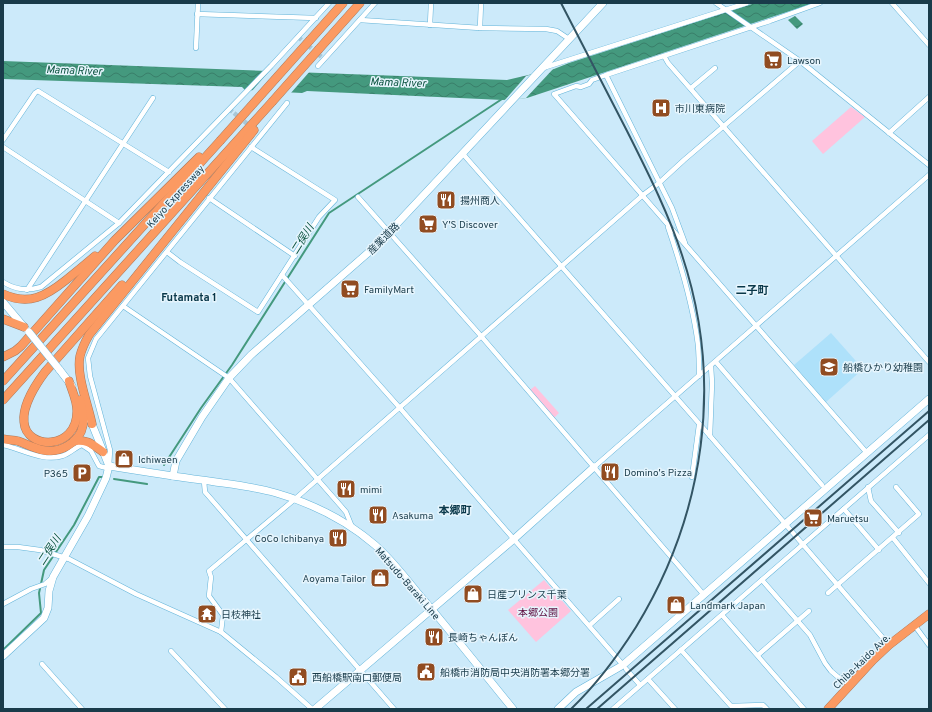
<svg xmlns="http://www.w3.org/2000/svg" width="932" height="712" font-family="Overpass,'Noto Sans JP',sans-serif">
<defs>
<pattern id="water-waves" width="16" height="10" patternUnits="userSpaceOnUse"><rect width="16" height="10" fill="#44997e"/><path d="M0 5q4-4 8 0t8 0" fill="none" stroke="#387e69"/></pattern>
</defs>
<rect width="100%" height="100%" fill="#cceafa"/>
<path fill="#aee1fa" d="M831,333L863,369L826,402L794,365Z"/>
<g fill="#ffc3de">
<path d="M851,107L865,117L823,154L812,141Z"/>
<path d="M535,386L559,413L554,418L530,390Z"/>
<path d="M544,580L571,611L536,642L508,610Z"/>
</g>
<g fill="url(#water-waves)">
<path d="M755,3H814L527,98L503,100L307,91L302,93L245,90L242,87L3,79V61L507,80L554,69L569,63Z"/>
<path d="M795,16L803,24L797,29L788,20Z"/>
</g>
<g fill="#cceafa">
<path d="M272,68L311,70L290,94L251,92Z"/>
<path d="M554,68L526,98L504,101L526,76Z"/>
</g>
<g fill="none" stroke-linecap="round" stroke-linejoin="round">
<g stroke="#44997e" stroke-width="2">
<path d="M164,465L201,408L232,365L329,213L502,99"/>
<path d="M114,479L147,484"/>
<path d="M3,650L41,613L39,593L44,570L74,525L99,477H102"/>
</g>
<g stroke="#a8c7d7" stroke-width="4.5" stroke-dasharray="4.5 2" stroke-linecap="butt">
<path d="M298,37L324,59"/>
<path d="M229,109L261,135"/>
</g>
<defs>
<g id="street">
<path d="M716,3L800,61L929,165"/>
<path d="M820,3L770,21L606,75L592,80L589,84L581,87L576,86L554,94L867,453"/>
<path d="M892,3L929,45"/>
<path d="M197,14L316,18"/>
<path d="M360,20L480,28L546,29L557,31L569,39"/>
<path d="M430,25L431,3"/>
<path d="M480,28L481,3"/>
<path d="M196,48L198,3"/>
<path d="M664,56L668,63L929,362"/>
<path d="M318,66L375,3"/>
<path d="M543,68L747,3"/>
<path d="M606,75L672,208L685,243"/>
<path d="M691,88L715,68"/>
<path d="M889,133L929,97"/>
<path d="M3,140L35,93L38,91L169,172"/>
<path d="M3,147L119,223"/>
<path d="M463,154L710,436L889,645"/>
<path d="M358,197L481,336L704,595"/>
<path d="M209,198L295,256"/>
<path d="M668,227C681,265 693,305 698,345C699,356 699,366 699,376"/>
<path d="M167,252L180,262L258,312L319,217L335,200L251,147"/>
<path d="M282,275L399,407L623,665"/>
<path d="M3,282C16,290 27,291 41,287L119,223L271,66L329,3"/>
<path d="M27,290L153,98"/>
<path d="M123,306L229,378L340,505L346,512L352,527"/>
<path d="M716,362L822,485"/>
<path d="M710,436L712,383L711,366"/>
<path d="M3,445C23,449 42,462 62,456C70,454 75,447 82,445L91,451L99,466L107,468L109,466L110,450L90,376L88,358L96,339L287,103"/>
<path d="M594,467L929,175"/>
<path d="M692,477L699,425"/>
<path d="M204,481L205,492L394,709"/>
<path d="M868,487L871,501L899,533"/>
<path d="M844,509L879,550"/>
<path d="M893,538L929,583"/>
<path d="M3,547H18L40,550L69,559L136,594L221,632L276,677L312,709"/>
<path d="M762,580L810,635L825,663L831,671L838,677L850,684"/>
<path d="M828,593L919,514L896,487"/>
<path d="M3,604L31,589L45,584L52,578"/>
<path d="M722,615L804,709"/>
<path d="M591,624L619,599"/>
<path d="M915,626L929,645"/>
<path d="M221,632L223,615L209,596L211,577L209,571L295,499L643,195L659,183L684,160L800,61"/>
<path d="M681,650L731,706L763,705L767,709"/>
<path d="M171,651L225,709"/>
<path d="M758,655L809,611"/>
<path d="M42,664L82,709"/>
<path d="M626,669L640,685"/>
<path d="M648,679L675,709"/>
<path d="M613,709L929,435"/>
</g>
<g id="secondary">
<path d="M3,302L25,328"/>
<path d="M59,369L72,386"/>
<path d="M109,466C140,471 171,476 202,480C227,484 252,486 276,493C311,503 347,521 375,545C391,559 404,576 417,592C450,630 481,670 513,709"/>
<path d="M173,476L176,461L202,417L229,378L251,355L377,245L603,3"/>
<path d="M3,656L44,618L48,608L49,591L53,577L88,516L106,478L109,466L90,419"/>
<path d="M315,709L514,539L594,467"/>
<path d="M558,709L576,692L623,665L929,399"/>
</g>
<g id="highway">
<path d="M310,40L343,3"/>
<path d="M319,49L360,3"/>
<path d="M3,294C29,306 46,296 66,280C76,272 86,264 95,256"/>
<path d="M3,319L24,327"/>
<path d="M3,357L15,351L21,346L115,240L199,157"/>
<path d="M3,381L220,141"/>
<path d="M69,381C72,391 77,400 77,411C77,451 26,450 24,422C22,406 36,384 45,372L122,285"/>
<path d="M3,400L272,102"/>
<path d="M92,424C88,404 76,375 80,356C82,348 85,342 89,335L254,130"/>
<path d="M3,439C8,440 14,440 18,441C26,444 34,448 42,450C59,454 80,443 83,425C84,417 82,408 80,400"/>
<path d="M74,441C88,439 93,445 103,452"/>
<path d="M828,709L873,660L889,645L929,614"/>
</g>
</defs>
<use href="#street" stroke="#63b4d9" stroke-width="5.5"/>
<use href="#secondary" stroke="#63b4d9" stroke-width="8"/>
<use href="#highway" stroke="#ac795a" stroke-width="9"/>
<use href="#street" stroke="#fff" stroke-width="4.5"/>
<use href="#secondary" stroke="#fff" stroke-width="7"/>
<use href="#highway" stroke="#fb9a62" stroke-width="8"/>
<g stroke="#335564" stroke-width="2">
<path d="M561,3C583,46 605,88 627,131C647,171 668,212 682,255C724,381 705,514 636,627C617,657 596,685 571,709"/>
<path d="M586,709L929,411"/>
<path d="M597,709L929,420"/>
</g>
<defs>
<path id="secondary-bridge" d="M29,332L59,369"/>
<g id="highway-bridge">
<path d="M272,102L319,49"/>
<path d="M220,141L310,40"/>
</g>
</defs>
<use href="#secondary-bridge" stroke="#63b4d9" stroke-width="8" stroke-linecap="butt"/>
<use href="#highway-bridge" stroke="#ac795a" stroke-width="9" stroke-linecap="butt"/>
<use href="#secondary-bridge" stroke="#fff" stroke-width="7"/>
<use href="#highway-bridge" stroke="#fb9a62" stroke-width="8"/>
</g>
<defs>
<symbol id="supermarket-square" viewBox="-11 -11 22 22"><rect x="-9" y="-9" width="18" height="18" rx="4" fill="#914c21" stroke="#e6f5fd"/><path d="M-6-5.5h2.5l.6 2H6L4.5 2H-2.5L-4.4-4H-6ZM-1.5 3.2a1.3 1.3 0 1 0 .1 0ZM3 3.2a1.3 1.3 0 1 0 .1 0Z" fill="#fff"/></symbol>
<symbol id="hospital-square" viewBox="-11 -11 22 22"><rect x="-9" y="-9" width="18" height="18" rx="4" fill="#914c21" stroke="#e6f5fd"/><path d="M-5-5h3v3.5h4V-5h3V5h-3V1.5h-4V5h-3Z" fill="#fff"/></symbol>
<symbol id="restaurant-square" viewBox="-11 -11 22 22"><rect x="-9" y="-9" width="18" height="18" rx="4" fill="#914c21" stroke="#e6f5fd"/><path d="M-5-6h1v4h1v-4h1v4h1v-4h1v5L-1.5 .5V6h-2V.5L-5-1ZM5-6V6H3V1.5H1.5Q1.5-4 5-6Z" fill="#fff"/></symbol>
<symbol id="school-square" viewBox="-11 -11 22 22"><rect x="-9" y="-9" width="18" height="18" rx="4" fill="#914c21" stroke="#e6f5fd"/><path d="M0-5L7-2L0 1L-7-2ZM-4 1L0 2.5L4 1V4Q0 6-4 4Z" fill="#fff"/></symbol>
<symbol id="shop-square" viewBox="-11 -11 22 22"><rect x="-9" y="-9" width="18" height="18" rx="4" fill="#914c21" stroke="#e6f5fd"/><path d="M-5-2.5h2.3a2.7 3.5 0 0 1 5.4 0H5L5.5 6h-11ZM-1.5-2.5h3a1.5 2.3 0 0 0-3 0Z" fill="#fff"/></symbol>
<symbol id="parking-square" viewBox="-11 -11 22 22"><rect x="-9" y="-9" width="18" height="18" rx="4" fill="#914c21" stroke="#e6f5fd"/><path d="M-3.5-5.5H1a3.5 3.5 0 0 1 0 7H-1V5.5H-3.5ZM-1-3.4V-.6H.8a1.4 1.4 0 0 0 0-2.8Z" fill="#fff"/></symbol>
<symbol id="temple-square" viewBox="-11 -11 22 22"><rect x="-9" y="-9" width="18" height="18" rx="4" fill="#914c21" stroke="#e6f5fd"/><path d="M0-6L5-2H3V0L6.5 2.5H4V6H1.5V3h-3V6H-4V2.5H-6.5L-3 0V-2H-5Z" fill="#fff"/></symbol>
<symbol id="civic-square" viewBox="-11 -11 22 22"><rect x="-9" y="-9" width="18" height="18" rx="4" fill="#914c21" stroke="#e6f5fd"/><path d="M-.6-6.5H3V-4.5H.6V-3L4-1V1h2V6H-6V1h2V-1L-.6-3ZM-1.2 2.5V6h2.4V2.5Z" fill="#fff"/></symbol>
</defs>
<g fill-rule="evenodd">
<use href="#supermarket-square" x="762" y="49" width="22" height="22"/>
<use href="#hospital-square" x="650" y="97" width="22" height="22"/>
<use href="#restaurant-square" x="435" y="189" width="22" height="22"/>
<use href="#supermarket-square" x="417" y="213" width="22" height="22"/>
<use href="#supermarket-square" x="339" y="278" width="22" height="22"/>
<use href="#school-square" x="818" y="356" width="22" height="22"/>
<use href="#shop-square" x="113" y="448" width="22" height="22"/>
<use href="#restaurant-square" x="599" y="461" width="22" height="22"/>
<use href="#parking-square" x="71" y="462" width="22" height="22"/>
<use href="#restaurant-square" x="335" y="478" width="22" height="22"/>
<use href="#restaurant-square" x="367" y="504" width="22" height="22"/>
<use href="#supermarket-square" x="802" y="507" width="22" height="22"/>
<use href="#restaurant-square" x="327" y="527" width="22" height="22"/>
<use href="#shop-square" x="369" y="567" width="22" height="22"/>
<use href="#shop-square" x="462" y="583" width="22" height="22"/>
<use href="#shop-square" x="665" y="594" width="22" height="22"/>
<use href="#temple-square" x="196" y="603" width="22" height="22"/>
<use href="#restaurant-square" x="423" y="626" width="22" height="22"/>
<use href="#civic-square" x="415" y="661" width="22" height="22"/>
<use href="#civic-square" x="287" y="666" width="22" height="22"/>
</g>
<g text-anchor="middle" stroke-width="3" stroke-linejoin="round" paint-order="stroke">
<g font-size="10" fill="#193b4a" stroke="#e6f5fd" text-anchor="start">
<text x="787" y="64">Lawson</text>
<text x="675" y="112">市川東病院</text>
<text x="460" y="204">揚州商人</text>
<text x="442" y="228">Y'S Discover</text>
<text x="364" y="293">FamilyMart</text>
<text x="843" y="371">船橋ひかり幼稚園</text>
<text x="138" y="463">Ichiwaen</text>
<text x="624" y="476">Domino's Pizza</text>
<text x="68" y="477" text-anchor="end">P365</text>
<text x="360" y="493">mimi</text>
<text x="392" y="519">Asakuma</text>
<text x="827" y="522">Maruetsu</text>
<text x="324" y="542" text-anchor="end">CoCo Ichibanya</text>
<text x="366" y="582" text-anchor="end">Aoyama Tailor</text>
<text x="487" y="598">日産プリンス千葉</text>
<text x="690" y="609">Landmark Japan</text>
<text x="221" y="618">日枝神社</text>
<text x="448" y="641">長崎ちゃんぽん</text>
<text x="440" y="676">船橋市消防局中央消防署本郷分署</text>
<text x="312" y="681">西船橋駅南口郵便局</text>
</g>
<g font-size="10" fill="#193b4a" stroke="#e6f5fd">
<text transform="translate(175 196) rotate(-48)" y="4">Keiyo Expressway</text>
<text transform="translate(383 238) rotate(-45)" y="4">産業道路</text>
<text transform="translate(408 583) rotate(49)" y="4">Matsudo-Baraki Line</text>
<text transform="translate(861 661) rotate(-44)" y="4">Chiba-kaido Ave.</text>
</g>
<g font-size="10" fill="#5e0c3e" stroke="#e6f5fd">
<text x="538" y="616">本郷公園</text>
</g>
<g font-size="11" font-style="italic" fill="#0d5441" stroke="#e6f5fd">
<text transform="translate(74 70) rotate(2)" y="4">Mama River</text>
<text transform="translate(398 82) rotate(2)" y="4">Mama River</text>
<text transform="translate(302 239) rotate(-58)" y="4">二俣川</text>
<text transform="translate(49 550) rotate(-57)" y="4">二俣川</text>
</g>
<g font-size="11" font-weight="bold" fill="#083749" stroke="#e6f5fd">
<text x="752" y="294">二子町</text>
<text x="189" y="301">Futamata 1</text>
<text x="455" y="514">本郷町</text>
</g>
</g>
<rect width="932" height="712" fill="none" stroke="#193b4a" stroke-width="8"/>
</svg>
